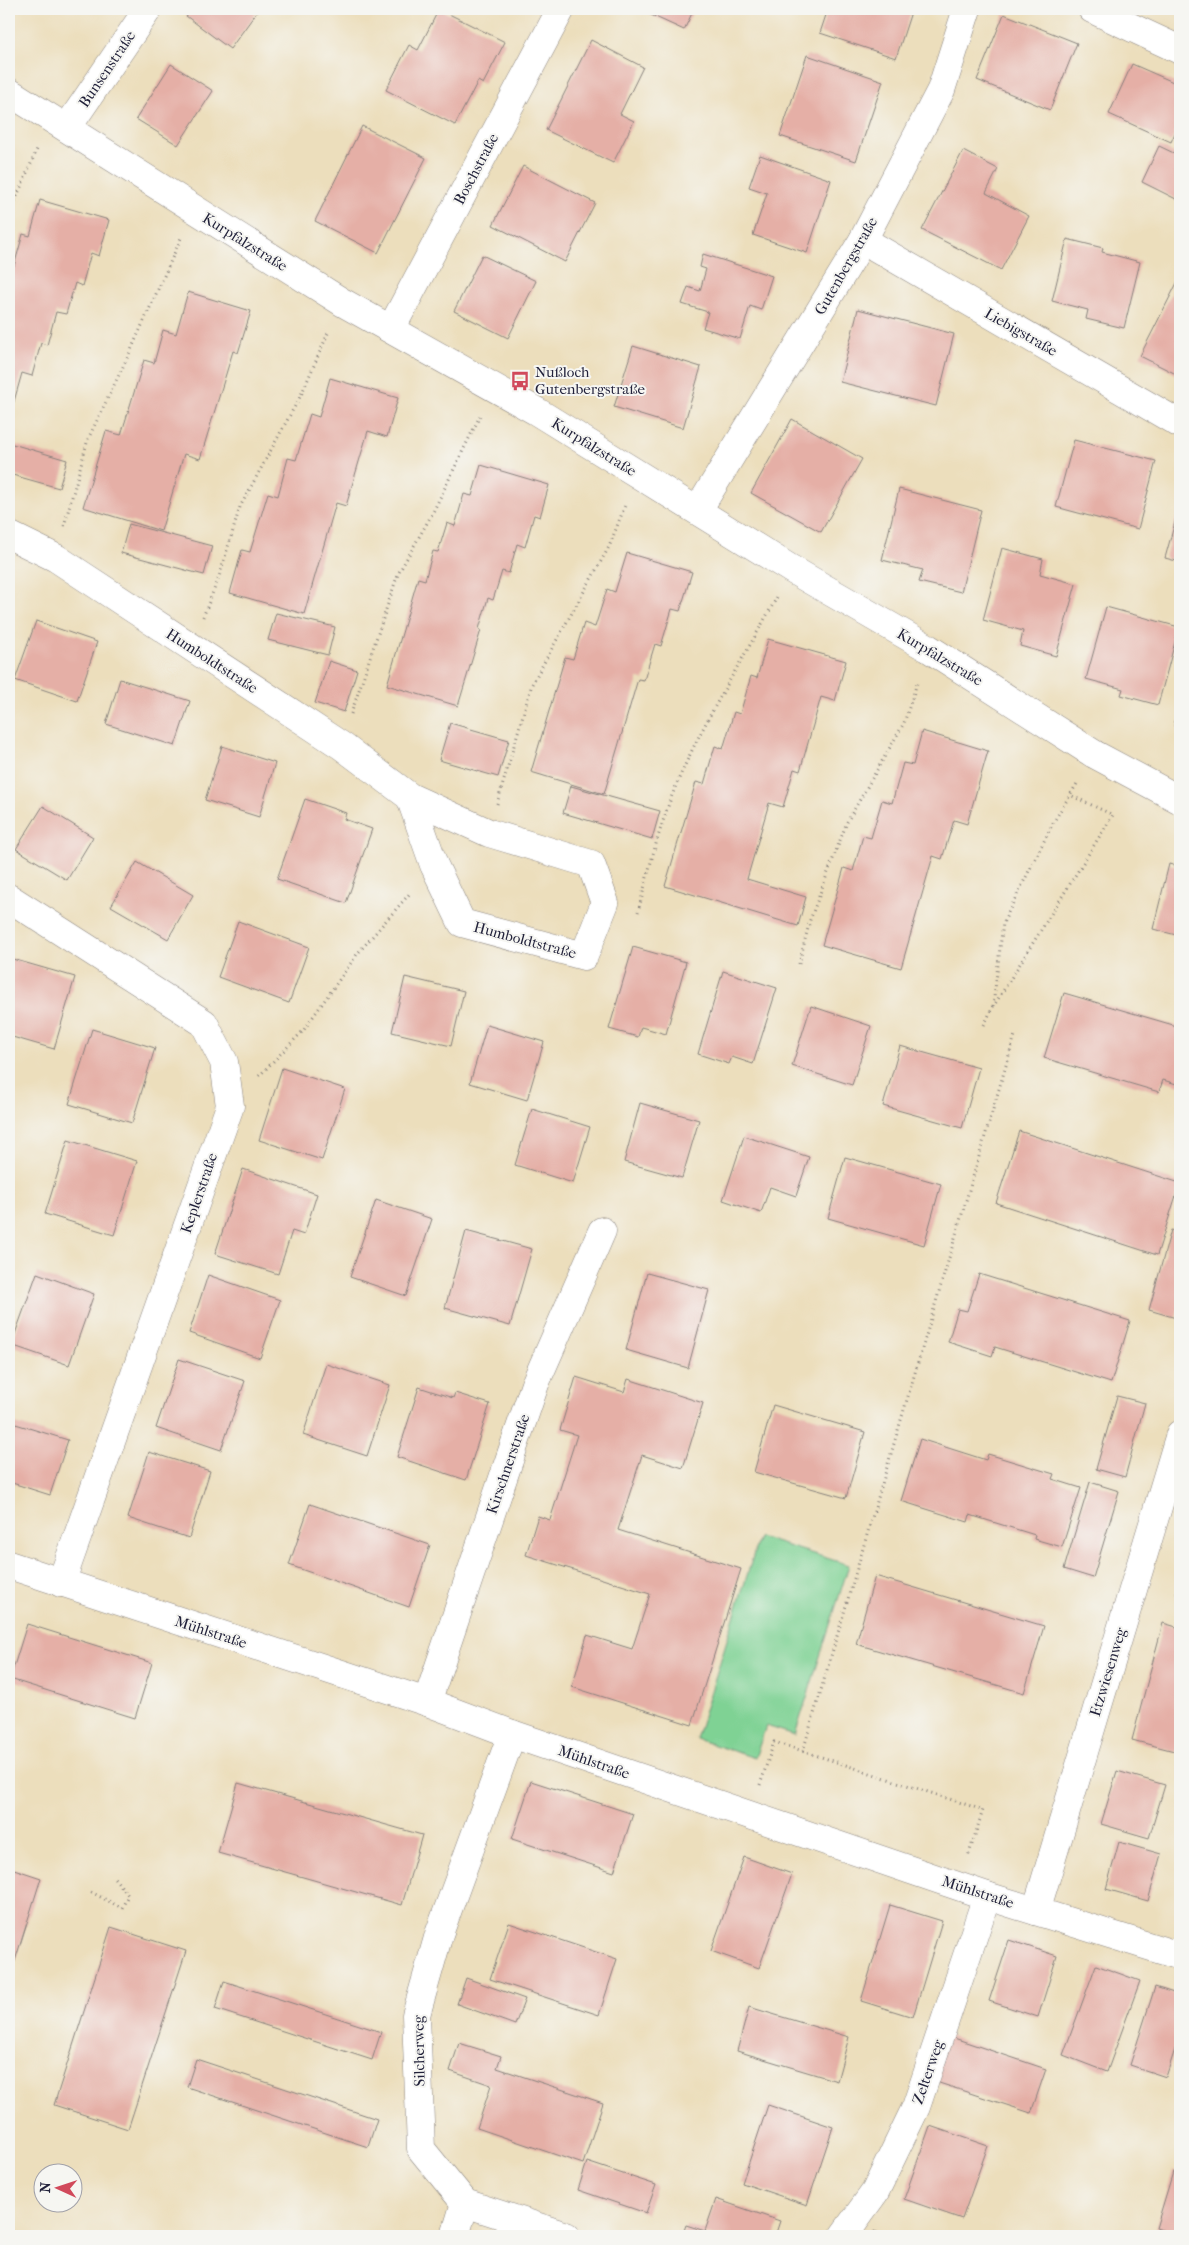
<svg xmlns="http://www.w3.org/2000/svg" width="1189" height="2245" font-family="'IM FELL French Canon',serif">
<rect width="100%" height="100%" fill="#f6f6f2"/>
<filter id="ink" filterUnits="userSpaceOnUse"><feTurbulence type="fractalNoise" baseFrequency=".02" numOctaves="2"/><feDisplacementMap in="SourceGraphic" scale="10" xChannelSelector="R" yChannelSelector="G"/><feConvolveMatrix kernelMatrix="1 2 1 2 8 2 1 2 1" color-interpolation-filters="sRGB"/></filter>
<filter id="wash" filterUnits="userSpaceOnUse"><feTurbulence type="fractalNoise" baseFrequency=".0096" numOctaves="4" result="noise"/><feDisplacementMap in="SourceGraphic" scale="20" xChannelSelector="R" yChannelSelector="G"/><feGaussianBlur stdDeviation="1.12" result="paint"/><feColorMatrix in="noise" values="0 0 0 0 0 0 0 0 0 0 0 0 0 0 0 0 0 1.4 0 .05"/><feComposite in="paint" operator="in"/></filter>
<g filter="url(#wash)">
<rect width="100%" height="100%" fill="#ecdebc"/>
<path fill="#7fd294" stroke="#507a68" d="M759,1537L849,1565L795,1735L766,1726L755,1758L696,1739Z"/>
<g id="blocks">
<g fill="#e5afa6">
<path d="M191,9H259L230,49L186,16Z"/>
<path d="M439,9L505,42L483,84L478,81L455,125L386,90L409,45L418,50Z"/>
<path d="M638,9H694L684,30Z"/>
<path d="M828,9H912L896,58L820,33Z"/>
<path d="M1004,14L1077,43L1050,110L977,80Z"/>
<path d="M591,40L643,67L620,114L634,121L613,163L546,130Z"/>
<path d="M807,55L883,81L856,161L780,136Z"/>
<path d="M171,64L213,91L178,145L136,119Z"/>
<path d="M1132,64L1180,85V122L1171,142L1109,114Z"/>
<path d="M362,126L426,158L378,253L315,221Z"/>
<path d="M1159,146L1180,156V201L1142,182Z"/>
<path d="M963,151L998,169L986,193L1029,216L1001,270L922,230Z"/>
<path d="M760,155L831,180L807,253L753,235L767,193L749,187Z"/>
<path d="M523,166L595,203L565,262L493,225Z"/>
<path d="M40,200L109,220L99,256L91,253L82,286L75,283L66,314L56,312L47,345L41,343L32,376L22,373L9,419V265L14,266L23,234L30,236Z"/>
<path d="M1067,239L1103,248L1102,252L1140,262L1124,328L1086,319L1088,310L1052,301Z"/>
<path d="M703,254L772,276L761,310L750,306L740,339L703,328L708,312L682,304L688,287L700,291L706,269L700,267Z"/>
<path d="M482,255L536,281L508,338L454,311Z"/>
<path d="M1180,277V376L1140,356Z"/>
<path d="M188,292L251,311L238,353L233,351L200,459L184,454L161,531L83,507L106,431L121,435L144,360L154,363L163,330L176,334Z"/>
<path d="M858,309L954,334L936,406L840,382Z"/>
<path d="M633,346L701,367L683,428L614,407Z"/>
<path d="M330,378L398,398L387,437L368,431L346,506L336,503L304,614L230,593L242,550L250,552L268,493L278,496L288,458L296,460L310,414L319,417Z"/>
<path d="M792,419L862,459L821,532L751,493Z"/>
<path d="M1074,440L1156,461L1138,529L1056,507Z"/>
<path d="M9,443L67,460L59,488L9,474Z"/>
<path d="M481,465L549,485L540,517L534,515L525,547L517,544L509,573L502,571L493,600L488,598L479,629L481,630L458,706L387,685L418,578L425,580L433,551L438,552L447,523L455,526L464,494L472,496Z"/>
<path d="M899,489L981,510L961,592L919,582L923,570L882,560Z"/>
<path d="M1180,504V562L1165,558Z"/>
<path d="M129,524L212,546L204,575L121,553Z"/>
<path d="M1002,548L1043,559L1040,574L1076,584L1056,656L1020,646L1023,631L983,620Z"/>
<path d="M627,553L692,572L680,611L672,609L661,646L655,644L644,680L638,679L604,794L531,772L565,657L573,659L584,623L595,627L607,589L615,592Z"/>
<path d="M1106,607L1179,627L1158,705L1121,695L1123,689L1086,679Z"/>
<path d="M276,613L335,627L328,655L268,640Z"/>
<path d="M36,621L97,642L77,701L15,680Z"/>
<path d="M768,639L846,661L835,701L821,697L800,771L794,769L783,807L769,803L747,879L806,897L798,926L665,886L696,782L704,784L715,746L723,749L734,712L740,714L751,676L757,678Z"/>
<path d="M329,661L357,670L344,712L315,703Z"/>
<path d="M120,679L190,701L175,746L106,724Z"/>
<path d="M450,723L509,740L498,777L439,760Z"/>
<path d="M922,731L988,751L967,824L954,820L942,859L933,856L901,968L822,945L844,868L853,871L863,836L871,838L882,800L892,803L903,763L913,765Z"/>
<path d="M222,746L275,763L259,817L205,800Z"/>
<path d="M571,786L660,811L652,839L563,813Z"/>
<path d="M305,799L346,813L344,819L372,829L346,903L277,879Z"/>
<path d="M43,806L93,837L67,880L16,849Z"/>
<path d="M137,862L193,895L168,939L111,906Z"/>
<path d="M1169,864L1180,867V936L1153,929Z"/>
<path d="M238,921L309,947L289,1003L218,977Z"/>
<path d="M633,947L686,962L666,1034L641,1027L638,1037L609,1029Z"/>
<path d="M9,958L75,977L54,1049L9,1036Z"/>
<path d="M723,971L777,988L753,1064L732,1057L729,1064L698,1054Z"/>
<path d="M405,977L464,991L451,1046L392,1032Z"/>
<path d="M1064,993L1180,1027V1085L1163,1080L1159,1092L1044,1058Z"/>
<path d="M811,1006L871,1026L852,1085L792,1066Z"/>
<path d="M487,1025L544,1042L527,1100L470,1083Z"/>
<path d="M92,1029L155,1048L132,1123L69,1104Z"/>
<path d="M900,1046L979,1068L962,1128L883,1106Z"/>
<path d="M282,1068L345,1089L322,1160L259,1140Z"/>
<path d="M640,1103L699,1120L682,1178L624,1162Z"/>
<path d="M532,1109L590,1127L573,1183L515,1165Z"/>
<path d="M1019,1131L1180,1183L1157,1255L996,1203Z"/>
<path d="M744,1136L809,1157L796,1196L770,1187L761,1213L723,1200Z"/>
<path d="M68,1140L137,1161L114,1235L45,1214Z"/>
<path d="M845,1157L941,1184L924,1245L828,1218Z"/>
<path d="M243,1169L317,1194L304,1235L292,1231L278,1274L215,1254Z"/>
<path d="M376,1200L432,1219L406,1296L350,1277Z"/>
<path d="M1171,1230L1180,1232V1304L1176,1318L1149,1310Z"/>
<path d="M466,1231L532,1249L510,1326L445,1308Z"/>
<path d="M37,1273L94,1294L69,1365L11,1345Z"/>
<path d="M647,1273L709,1290L688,1368L626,1350Z"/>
<path d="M979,1274L1130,1321L1111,1383L995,1347L992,1356L948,1342L958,1309L967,1311Z"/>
<path d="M208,1275L280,1300L260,1358L189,1333Z"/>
<path d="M179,1359L245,1381L221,1450L156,1428Z"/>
<path d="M326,1364L390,1385L367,1456L303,1435Z"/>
<path d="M576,1377L624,1392L628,1379L703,1403L683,1468L642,1455L618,1530L741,1569L692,1725L572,1687L587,1635L632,1649L650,1594L526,1555L538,1516L550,1520L577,1435L560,1430Z"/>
<path d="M419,1387L453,1398L455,1393L490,1404L466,1480L397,1457Z"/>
<path d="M1117,1396L1145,1403L1125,1477L1096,1469Z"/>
<path d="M773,1405L865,1432L846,1498L754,1472Z"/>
<path d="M9,1422L68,1440L50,1495L9,1482Z"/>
<path d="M920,1439L986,1460L988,1454L1054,1474L1052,1479L1081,1488L1062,1547L1034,1539L1035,1535L970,1515L968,1522L901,1501Z"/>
<path d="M149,1452L210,1471L189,1538L128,1518Z"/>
<path d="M1090,1482L1119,1491L1093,1578L1064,1569Z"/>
<path d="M310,1504L430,1545L409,1607L289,1565Z"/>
<path d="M875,1576L1044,1626L1024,1693L856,1644Z"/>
<path d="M1180,1578V1594L1176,1593Z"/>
<path d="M1163,1623L1180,1628V1745L1178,1752L1132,1740Z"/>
<path d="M27,1624L152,1663L135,1718L10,1679Z"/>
<path d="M1117,1771L1165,1785L1149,1838L1101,1824Z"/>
<path d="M531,1781L633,1814L614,1872L512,1839Z"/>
<path d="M238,1783L422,1835L402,1905L218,1853Z"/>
<path d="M1119,1842L1161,1854L1148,1901L1106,1889Z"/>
<path d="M744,1857L792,1874L759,1968L711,1951Z"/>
<path d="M14,1869L41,1878L9,1980V1886Z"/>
<path d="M890,1905L942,1921L913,2017L861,2001Z"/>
<path d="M509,1923L617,1959L599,2015L490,1979Z"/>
<path d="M111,1927L186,1951L128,2129L54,2105Z"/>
<path d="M1009,1940L1057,1956L1038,2017L989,2001Z"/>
<path d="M1096,1965L1140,1981L1107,2072L1063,2055Z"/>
<path d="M466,1978L525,1999L515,2025L457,2004Z"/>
<path d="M224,1981L381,2032L372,2060L215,2009Z"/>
<path d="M1155,1987L1180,1995V2044L1177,2043L1166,2077L1130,2065Z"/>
<path d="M749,2007L849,2037L837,2081L737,2051Z"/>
<path d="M948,2036L1046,2069L1031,2113L933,2081Z"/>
<path d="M459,2043L501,2056L497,2068L603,2103L583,2164L477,2128L491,2085L450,2071Z"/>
<path d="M196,2059L377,2119L368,2147L187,2087Z"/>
<path d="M768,2105L833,2127L807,2205L742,2183Z"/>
<path d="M930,2126L988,2146L962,2219L904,2199Z"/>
<path d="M587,2162L656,2185L646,2213L578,2190Z"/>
<path d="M1173,2172L1180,2174V2236L1156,2228Z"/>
<path d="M716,2199L780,2221L775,2236H682L686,2225L705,2231Z"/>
<path d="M874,2231L889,2236H872Z"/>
</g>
</g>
</g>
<g filter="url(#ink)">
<use href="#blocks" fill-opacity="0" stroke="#87807c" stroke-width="1"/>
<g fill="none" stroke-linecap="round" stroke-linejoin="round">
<defs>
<g id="minor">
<path d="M1092,9L1180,50"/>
<path d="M9,92L342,302L536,411L791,569L928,648L1094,754"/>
<path d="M67,128L148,9"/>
<path d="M863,240L1180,424"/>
<path d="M391,329L561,9"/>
<path d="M698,510L863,240L941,90L967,9"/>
<path d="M9,535L56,558L342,746L410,797L489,833L591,864L605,903L584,956L462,923L434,865L410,797"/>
<path d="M9,898L204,1023L224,1062L230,1106L61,1583"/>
<path d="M9,1565L427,1702L512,1734L987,1896L1180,1956"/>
<path d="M427,1702L535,1384L602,1231"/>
<path d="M512,1734L439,1934L416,2015L421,2149L465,2203L566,2236"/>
<path d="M1036,1911L1180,1434"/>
<path d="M455,2236L465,2203"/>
<path d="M843,2236L875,2192L916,2107L987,1896"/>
</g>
</defs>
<use href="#minor" stroke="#87807c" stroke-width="29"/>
<g stroke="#87807c" stroke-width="3" stroke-dasharray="1 4" stroke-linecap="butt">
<path d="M9,215L38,147"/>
<path d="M64,526L88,439L131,350L181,238"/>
<path d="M203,617L219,577L240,507L302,393L329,331"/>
<path d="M1180,713L1173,724L1180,728"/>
<path d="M351,714L398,574L431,516L480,416"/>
<path d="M497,804L532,684L609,547L626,503"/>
<path d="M638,912C650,866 661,818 681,774C708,713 745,656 777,597"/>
<path d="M799,964L810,920L847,822L904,723L918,680"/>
<path d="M993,1006L1003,923L1053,823L1078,782"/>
<path d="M984,1025L993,1007L1113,815L1070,795"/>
<path d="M259,1076L303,1031L358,953L411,892"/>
<path d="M803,1751L983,1810L968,1857"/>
<path d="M760,1785L774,1742L803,1751L1015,1035"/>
<path d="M91,1892L122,1908L128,1895L112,1875"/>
</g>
<use href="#minor" stroke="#fff" stroke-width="28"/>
<defs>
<path id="minor-bridge" d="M1094,754L1180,800"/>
</defs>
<use href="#minor-bridge" stroke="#87807c" stroke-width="29" stroke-linecap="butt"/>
<use href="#minor-bridge" stroke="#fff" stroke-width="28"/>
</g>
</g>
<defs>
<symbol id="bus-bare" viewBox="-9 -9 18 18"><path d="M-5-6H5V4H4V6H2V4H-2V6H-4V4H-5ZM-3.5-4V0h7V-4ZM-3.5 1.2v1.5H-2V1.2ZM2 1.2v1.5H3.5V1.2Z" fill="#d1495b" stroke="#f6f6f2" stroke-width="2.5" paint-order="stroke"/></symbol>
</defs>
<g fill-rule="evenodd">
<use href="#bus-bare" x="506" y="367" width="28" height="28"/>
</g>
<g text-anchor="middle" stroke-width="4" stroke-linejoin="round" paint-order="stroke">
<g font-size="15" fill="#22223b" stroke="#f6f6f2">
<text transform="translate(107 69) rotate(-56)" y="5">Bunsenstraße</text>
<text transform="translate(476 169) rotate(-62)" y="5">Boschstraße</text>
<text transform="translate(245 242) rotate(32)" y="5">Kurpfalzstraße</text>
<text transform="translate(846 266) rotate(-60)" y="5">Gutenbergstraße</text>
<text transform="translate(1021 332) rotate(30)" y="5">Liebigstraße</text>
<text transform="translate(594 447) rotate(32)" y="5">Kurpfalzstraße</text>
<text transform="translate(940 657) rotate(31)" y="5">Kurpfalzstraße</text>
<text transform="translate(212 661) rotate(33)" y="5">Humboldtstraße</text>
<text transform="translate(525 940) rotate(15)" y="5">Humboldtstraße</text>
<text transform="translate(199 1193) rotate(-71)" y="5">Keplerstraße</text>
<text transform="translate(508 1464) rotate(-71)" y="5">Kirschnerstraße</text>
<text transform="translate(211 1632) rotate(18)" y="5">Mühlstraße</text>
<text transform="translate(1108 1672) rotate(-73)" y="5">Etzwiesenweg</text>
<text transform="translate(594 1762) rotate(19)" y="5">Mühlstraße</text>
<text transform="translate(978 1892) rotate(18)" y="5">Mühlstraße</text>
<text transform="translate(419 2051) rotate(-91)" y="5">Silcherweg</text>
<text transform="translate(928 2072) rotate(-71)" y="5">Zelterweg</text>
</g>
<g font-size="15" fill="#22223b" stroke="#f6f6f2" text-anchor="start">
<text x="535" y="377">Nußloch<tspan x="535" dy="17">Gutenbergstraße</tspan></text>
</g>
</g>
<rect width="1189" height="2245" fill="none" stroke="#f6f6f2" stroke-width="30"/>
<g transform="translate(58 2188) rotate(273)"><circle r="24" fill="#f6f6f2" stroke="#a1a1a9"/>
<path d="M0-4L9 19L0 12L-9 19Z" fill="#d1495b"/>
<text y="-8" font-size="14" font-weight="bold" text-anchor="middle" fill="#22223b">N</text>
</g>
</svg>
